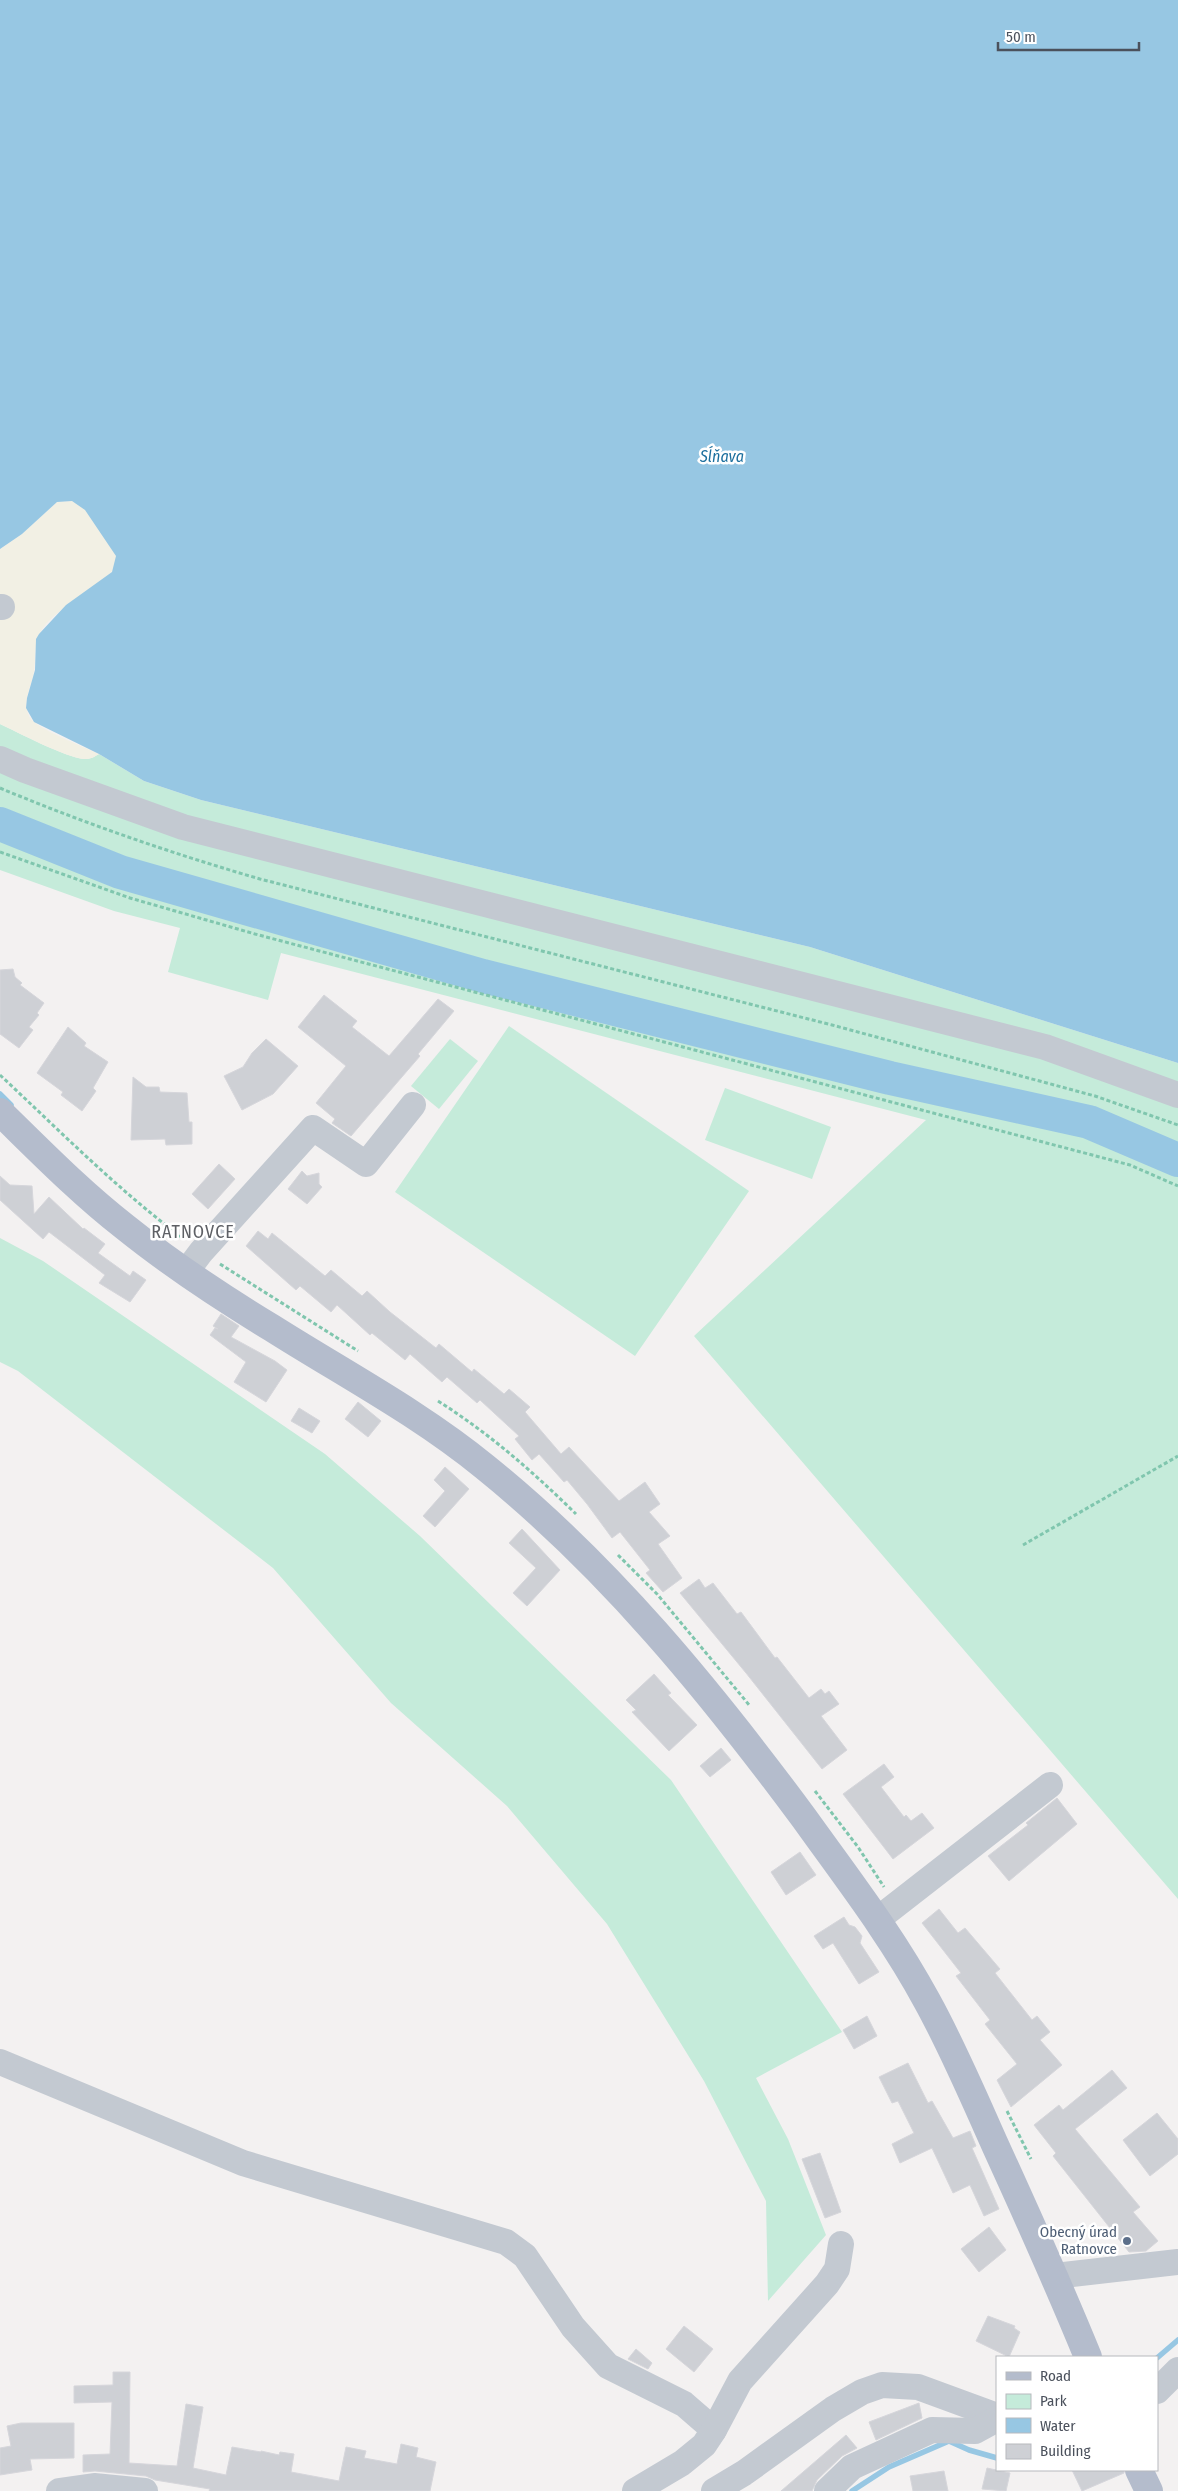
<svg xmlns="http://www.w3.org/2000/svg" width="1178" height="2491" font-family="'Fira Sans Condensed',sans-serif">
<rect width="100%" height="100%" fill="#f3f1f1"/>
<g fill="#c5ebda">
<path d="M0,724C17,732 67,758 84,759C91,759 94,757 99,754L144,781L201,800L810,947L1178,1063V1899L694,1336L926,1120L281,953L268,1000L168,972L180,928L114,911L0,870Z"/>
<path d="M509,1026L749,1191L635,1356L395,1192Z"/>
<path d="M450,1039L478,1061L439,1109L411,1086Z"/>
<path d="M725,1088L831,1127L812,1179L705,1140Z"/>
<path d="M0,1238L43,1261L325,1454L420,1536L671,1780L842,2032L756,2078L788,2139L826,2235L768,2301L766,2201L704,2081L607,1924L507,1806L391,1703L273,1568L18,1371L0,1362Z"/>
</g>
<path fill="#f2f0e4" d="M72,501C86,506 94,521 102,533C108,542 119,552 116,564C111,583 50,608 39,635C33,648 37,665 32,680C28,693 21,711 34,722C48,733 82,746 99,754C94,757 91,759 84,759C67,758 17,732 0,724V549L22,534L57,502Z"/>
<path fill="#97c7e3" d="M0,0H1178V1063L810,947L201,800L144,781L99,754L34,722L26,708L27,698L35,670L36,639L39,634L66,605L112,572L116,556L85,510L72,501L57,502L22,534L0,549Z"/>
<g fill="none" stroke-linecap="round" stroke-linejoin="round">
<g stroke="#97c7e3" stroke-width="5.5">
<path d="M0,1094L11,1105"/>
<path d="M1157,2358L1178,2340"/>
<path d="M852,2491L889,2467L949,2441L969,2450L997,2458"/>
</g>
<path stroke="#97c7e3" stroke-width="34" d="M0,824L120,872L483,976L890,1078L1089,1122L1178,1160"/>
</g>
<g fill="#ced0d5" stroke="#d6d6db">
<path d="M13,969L15,977L22,983L20,985L44,1003L37,1013L39,1015L29,1027L33,1030L19,1048L0,1034V970Z"/>
<path d="M324,995L357,1021L352,1027L389,1056L438,999L454,1011L418,1054L420,1056L351,1136L332,1123L335,1119L316,1103L346,1066L298,1027Z"/>
<path d="M68,1027L86,1043L84,1046L108,1062L93,1088L96,1091L82,1111L61,1095L63,1092L37,1073Z"/>
<path d="M266,1039L298,1066L273,1094L242,1110L224,1076L243,1067L252,1053Z"/>
<path d="M133,1077L146,1087H159L160,1092L187,1093L189,1122H192V1144L166,1145L165,1139L131,1140Z"/>
<path d="M219,1164L235,1179L208,1209L192,1194Z"/>
<path d="M302,1171L307,1176L319,1173V1184L322,1187L307,1204L288,1189Z"/>
<path d="M0,1176L10,1185L32,1186L34,1214L49,1197L83,1229L84,1228L105,1244L98,1253L130,1276L133,1271L146,1280L130,1302L99,1283L105,1275L49,1232L43,1239L0,1200Z"/>
<path d="M258,1231L268,1239L272,1233L325,1276L331,1270L362,1296L367,1291L390,1312L436,1348L439,1344L472,1372L474,1369L504,1394L509,1389L530,1407L525,1412L561,1454L569,1447L619,1501L645,1482L660,1504L649,1512L670,1536L658,1544L682,1578L663,1592L646,1573L650,1570L620,1532L612,1538L587,1504L567,1480L564,1482L539,1454L532,1460L515,1439L519,1436L480,1400L477,1403L447,1377L442,1382L410,1354L405,1360L372,1333L370,1335L337,1305L331,1312L300,1286L296,1290L246,1246Z"/>
<path d="M221,1314L239,1326L231,1337L275,1361L287,1370L266,1402L234,1382L246,1362L210,1335L215,1328L218,1329L213,1326Z"/>
<path d="M358,1402L381,1421L368,1437L345,1419Z"/>
<path d="M299,1408L320,1421L312,1433L291,1421Z"/>
<path d="M445,1467L469,1489L435,1527L423,1516L445,1491L434,1480Z"/>
<path d="M522,1529L560,1570L527,1606L513,1593L536,1568L509,1543Z"/>
<path d="M699,1579L705,1588L713,1583L737,1614L741,1612L775,1658L777,1657L809,1698L821,1689L825,1694L829,1691L839,1704L821,1716L847,1750L822,1769L746,1673L680,1593Z"/>
<path d="M654,1674L671,1693L668,1695L697,1725L669,1751L632,1712L636,1710L626,1700Z"/>
<path d="M721,1748L731,1760L710,1777L700,1766Z"/>
<path d="M884,1764L894,1777L881,1787L904,1817L906,1815L911,1821L922,1813L934,1828L893,1859L843,1794Z"/>
<path d="M1057,1798L1077,1824L1009,1881L988,1856L1028,1825L1026,1823Z"/>
<path d="M800,1852L816,1875L786,1895L771,1872Z"/>
<path d="M939,1909L958,1933L965,1928L1000,1969L995,1973L1032,2020L1037,2016L1050,2032L1040,2040L1062,2065L1011,2107L997,2080L1017,2064L985,2024L990,2020L956,1976L961,1973L922,1923Z"/>
<path d="M844,1917L849,1925L855,1927L862,1936L860,1943L879,1972L859,1984L833,1943L823,1949L814,1936Z"/>
<path d="M867,2016L877,2036L854,2049L843,2030Z"/>
<path d="M908,2063L928,2103L932,2101L953,2138L970,2131L976,2146L972,2148L999,2209L984,2216L970,2185L953,2193L932,2148L900,2163L892,2144L914,2133L898,2101L892,2103L879,2077Z"/>
<path d="M1112,2070L1127,2088L1075,2129L1140,2207L1133,2212L1158,2241L1146,2251L1129,2252L1053,2156L1056,2153L1034,2125L1059,2105L1063,2110Z"/>
<path d="M1157,2113L1178,2139V2154L1150,2176L1123,2140Z"/>
<path d="M820,2153L841,2212L825,2218L802,2159Z"/>
<path d="M989,2227L1006,2250L979,2272L961,2249Z"/>
<path d="M988,2316L1015,2326L1014,2328L1020,2332L1009,2357L976,2341Z"/>
<path d="M684,2326L713,2349L694,2372L666,2349Z"/>
<path d="M636,2349L652,2363L648,2369L628,2359Z"/>
<path d="M113,2372H130L129,2463L177,2466L186,2404L203,2407L193,2468L226,2475L232,2447L261,2452V2451L279,2455L280,2452L294,2454L291,2472L339,2481L346,2447L366,2451L364,2458L397,2464L401,2444L418,2448L416,2457L436,2462L430,2491H209L210,2489L155,2480L146,2476L95,2471L83,2472V2455L110,2454L112,2402L74,2403V2386L113,2385Z"/>
<path d="M919,2403L922,2418L876,2440L869,2422Z"/>
<path d="M21,2423H74V2458L30,2459L32,2470L0,2475V2448L11,2446L7,2426Z"/>
<path d="M846,2435L857,2448L842,2456L817,2480L812,2491H781Z"/>
<path d="M987,2468L1010,2473L1006,2491L982,2489Z"/>
<path d="M1072,2470H1124V2473L1082,2491Z"/>
<path d="M944,2471L948,2491H913L910,2476Z"/>
</g>
<g fill="none" stroke-linecap="round" stroke-linejoin="round">
<g stroke="#80c6ae" stroke-width="3" stroke-dasharray="4 2.5" stroke-linecap="butt">
<path d="M0,788C86,824 171,853 260,879L832,1025L1095,1096L1178,1125"/>
<path d="M0,852L130,898L255,934L1130,1165L1178,1186"/>
<path d="M0,1075C60,1131 118,1190 184,1239"/>
<path d="M220,1264L358,1351"/>
<path d="M438,1401C490,1434 532,1471 576,1514"/>
<path d="M1023,1545L1178,1456"/>
<path d="M618,1555L657,1594L750,1706"/>
<path d="M815,1791L858,1847L884,1887"/>
<path d="M1007,2111L1031,2159"/>
</g>
<g stroke="#c3c9d1" stroke-width="26">
<path d="M0,607H2"/>
<path d="M0,759L25,770L183,827L1045,1047L1178,1095"/>
<path d="M186,1272L201,1252L313,1128L366,1164L413,1105"/>
<path d="M878,1919L1050,1785"/>
<path d="M0,2062L243,2163L506,2242L525,2256L573,2327L608,2366L684,2404L714,2430"/>
<path d="M1055,2276L1178,2262"/>
<path d="M1157,2391L1178,2370"/>
<path d="M59,2491L94,2486L145,2491"/>
<path d="M635,2491L682,2463L704,2445L714,2430L740,2381L827,2284L837,2269L841,2244"/>
<path d="M714,2491L744,2473L833,2409L862,2392L882,2385L918,2387L997,2416"/>
<path d="M827,2491L852,2467L932,2430L975,2431L997,2419"/>
</g>
<g stroke="#b4bccc" stroke-width="28">
<path d="M0,1112C40,1151 80,1192 125,1227C171,1264 221,1297 272,1328C343,1373 419,1413 485,1467C609,1567 710,1691 804,1818C847,1878 892,1936 927,2001C953,2048 974,2098 996,2147C1028,2217 1059,2286 1088,2357"/>
<path d="M1139,2470L1149,2491"/>
</g>
</g>
<circle fill="#5c6f8a" stroke="#fff" stroke-width="2" cx="1127" cy="2241" r="5"/>
<g text-anchor="middle" stroke-width="5" stroke-linejoin="round" paint-order="stroke">
<g font-size="15" fill="#4e5e75" stroke="#fff" text-anchor="end">
<text x="1117" y="2237">Obecný úrad<tspan x="1117" dy="17">Ratnovce</tspan></text>
</g>
<g font-size="16" font-style="italic" fill="#1c6f9e" stroke="#fff">
<text x="722" y="462">Sĺňava</text>
</g>
<g font-size="18" letter-spacing="1" fill="#5e6065" stroke="#fff">
<text x="193" y="1238">RATNOVCE</text>
</g>
</g>
<rect x="996" y="2356" width="162" height="115" fill="#ffffff" stroke="#b7b9be"/>
<rect x="1006" y="2372" width="25" height="8" fill="#b4bccc" stroke="#b7b9be"/>
<text x="1040" y="2381" font-size="15" fill="#4b515c">Road</text>
<rect x="1006" y="2394" width="25" height="15" fill="#c5ebda" stroke="#b7b9be"/>
<text x="1040" y="2406" font-size="15" fill="#4b515c">Park</text>
<rect x="1006" y="2418" width="25" height="15" fill="#97c7e3" stroke="#b7b9be"/>
<text x="1040" y="2431" font-size="15" fill="#4b515c">Water</text>
<rect x="1006" y="2444" width="25" height="15" fill="#ced0d5" stroke="#b7b9be"/>
<text x="1040" y="2456" font-size="15" fill="#4b515c">Building</text>
<path d="M998 42v8h141v-8" fill="none" stroke="#4b515c" stroke-width="2.5"/>
<text x="1006" y="42" font-size="15" fill="#4b515c" stroke="#ffffff" stroke-width="4" paint-order="stroke">50 m</text>
</svg>
